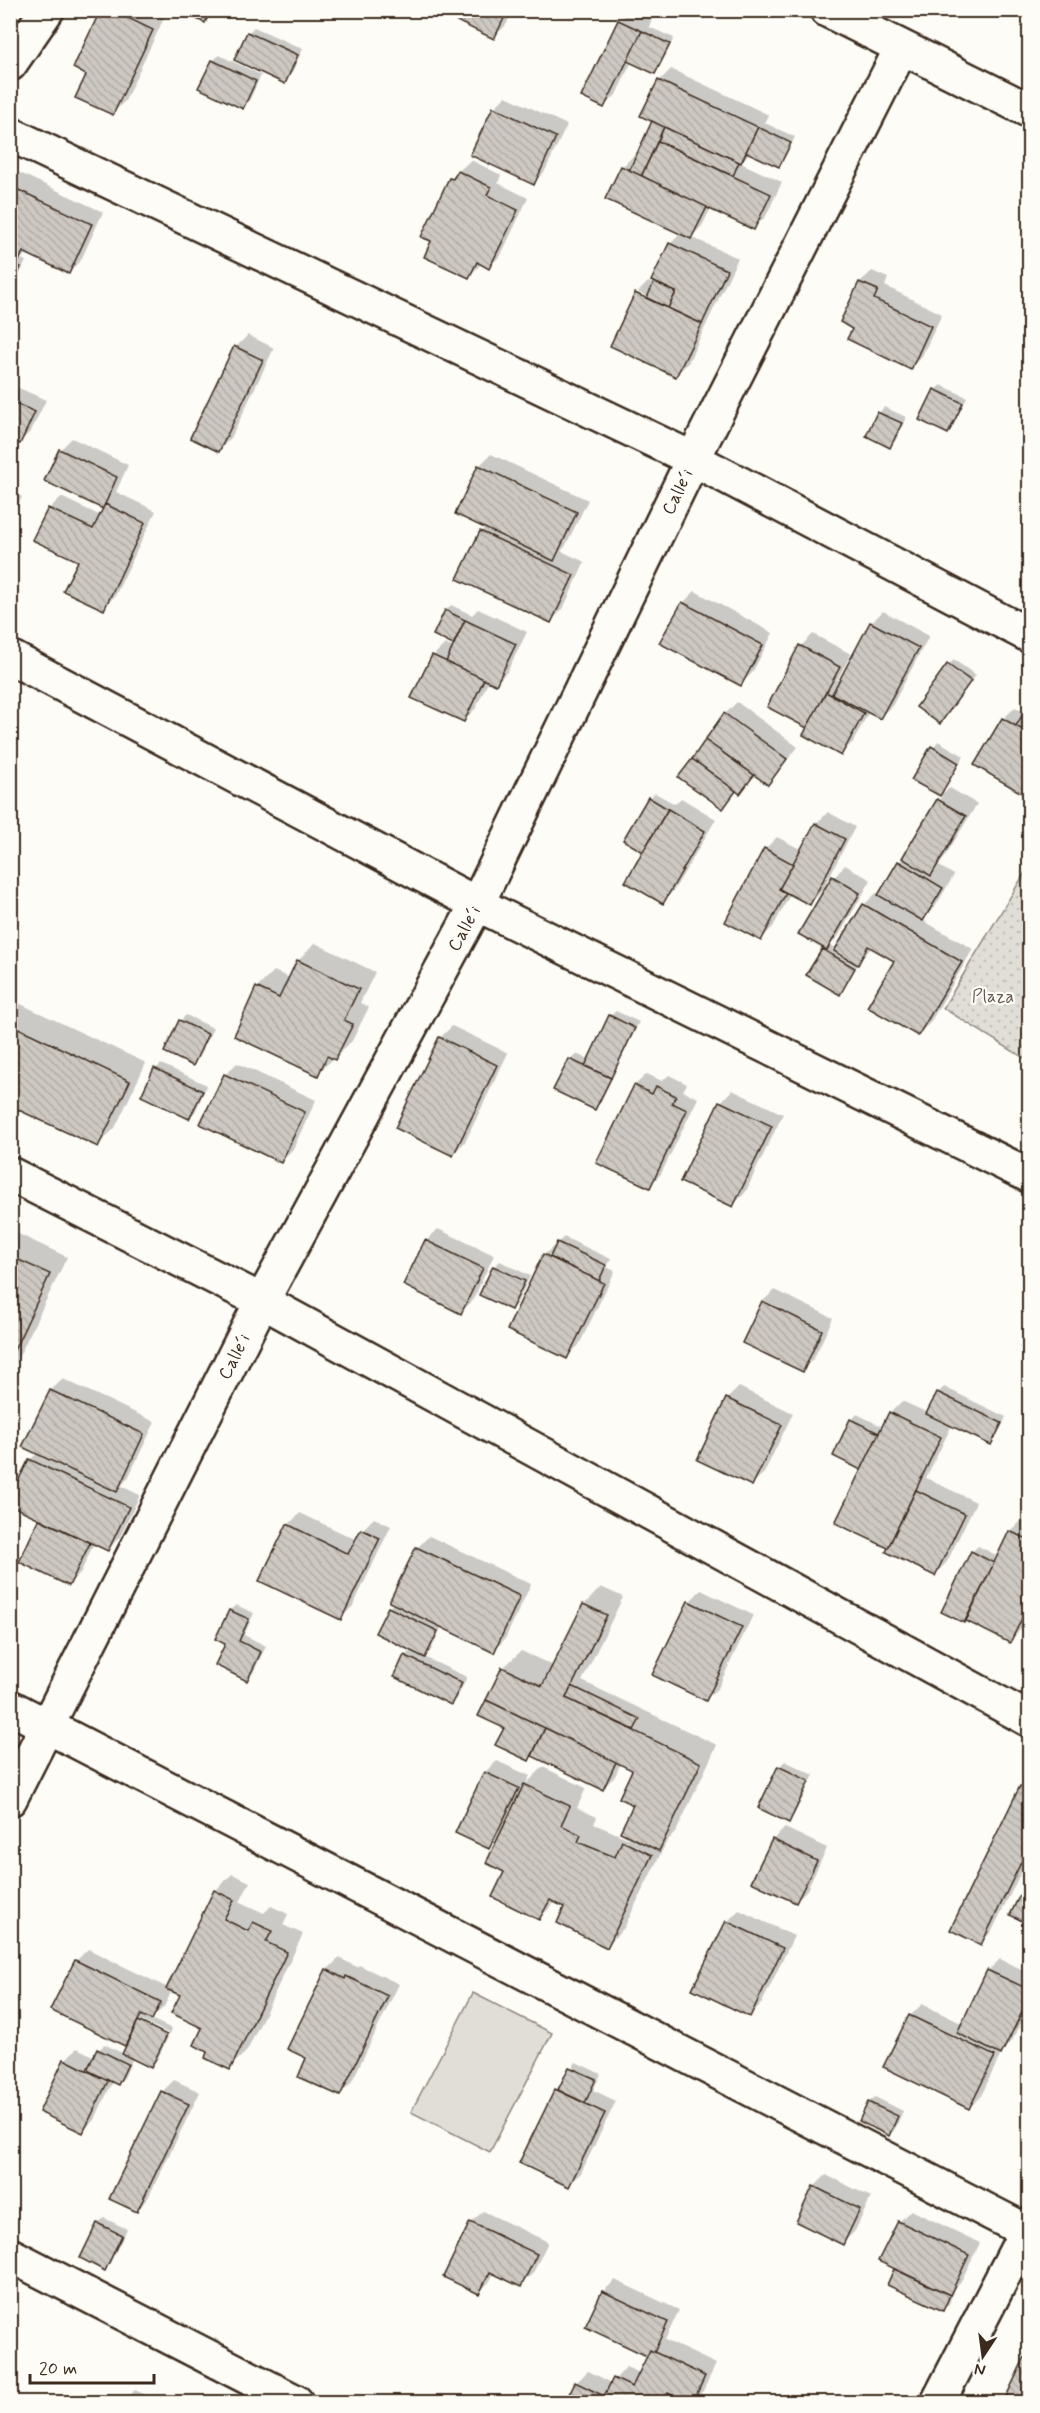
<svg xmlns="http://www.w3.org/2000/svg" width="1040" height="2413" font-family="Mynerve,sans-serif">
<defs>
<pattern id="park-dots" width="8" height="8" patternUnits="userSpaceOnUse" patternTransform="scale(1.5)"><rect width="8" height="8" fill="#e1ded7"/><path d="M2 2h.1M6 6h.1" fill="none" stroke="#c2bfb8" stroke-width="1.8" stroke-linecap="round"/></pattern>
<pattern id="building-back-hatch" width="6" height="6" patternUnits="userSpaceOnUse" patternTransform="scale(1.5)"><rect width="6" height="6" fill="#cdc8c2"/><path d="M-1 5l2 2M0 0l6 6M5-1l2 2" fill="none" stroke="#b1aca6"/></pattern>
</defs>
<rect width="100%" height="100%" fill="#fdfcf7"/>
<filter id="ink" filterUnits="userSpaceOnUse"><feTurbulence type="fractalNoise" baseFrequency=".0167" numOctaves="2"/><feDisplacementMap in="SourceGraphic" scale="12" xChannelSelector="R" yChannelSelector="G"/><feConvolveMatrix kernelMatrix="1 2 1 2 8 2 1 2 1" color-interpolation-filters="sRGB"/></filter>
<g filter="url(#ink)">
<path fill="url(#park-dots)" stroke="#8e847a" stroke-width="1.5" d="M1029,866V1061L943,1008Z"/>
<path fill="#e1ded7" stroke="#8e847a" stroke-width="1.5" d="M473,1993L552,2033L490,2152L411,2112Z"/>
<g fill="#0003">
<path d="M103,10H149L164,18L125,101L113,113L88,74Z"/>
<path d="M182,10H215L204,21Z"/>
<path d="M451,10H513L506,25L494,37Z"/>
<path d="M630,10L652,19L649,27L674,38L660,66L655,72L632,61L616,95L604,106L619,21Z"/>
<path d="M254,27L303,49L290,76L284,82L236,59L249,32Z"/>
<path d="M219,55L261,75L249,101L243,107L213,61Z"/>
<path d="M671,69L769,115L765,123L795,137L784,159L778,165L750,152L741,163L782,182L766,216L754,228L711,208L702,226L691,237L738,258L688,363L676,375L648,297L638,292L648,282L655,285L670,244L681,233L648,180L649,178L623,166L634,155L637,157L653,122L659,81Z"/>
<path d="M506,96L567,125L545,171L533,183L494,108Z"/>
<path d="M471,160L501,175L498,183L528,198L501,255L489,267L482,263L469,276L433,240L450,179Z"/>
<path d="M20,173L103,212L81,260L69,272L28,252L21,259L26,261L10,294V182Z"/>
<path d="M872,271L888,278L885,286L942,314L922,356L911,368L855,328L860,282Z"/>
<path d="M248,335L274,348L231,438L219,450L236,347Z"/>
<path d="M10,384L46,400L31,431L19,443L10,439Z"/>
<path d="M941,385L967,397L953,426L948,432L935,390Z"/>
<path d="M884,407L906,417L896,440L890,446L879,413Z"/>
<path d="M72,438L128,465L116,492L156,511L115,596L103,608L80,560L49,509L61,497L101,516L105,508L60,450Z"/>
<path d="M491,454L588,500L565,547L561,551L585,562L563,609L551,621L481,532L486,527L479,466Z"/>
<path d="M10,491L22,497L10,521Z"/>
<path d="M695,591L773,633L752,673L740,685L661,643L683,603Z"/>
<path d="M451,605L472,615L478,609L527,632L507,672L495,684L489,680L476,708L464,720L433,656L445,644L454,648L455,644L435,635L446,611Z"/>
<path d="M883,611L929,636L892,706L880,717L869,712L853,742L841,754L809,727L801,646L813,634L851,654L837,680L840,682L871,623Z"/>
<path d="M954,660L976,675L945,716L948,665Z"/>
<path d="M737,702L798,747L768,783L755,774L737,789L725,714Z"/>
<path d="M1030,705V796L1003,719L1015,707L1025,713Z"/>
<path d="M938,741L964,756L943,793L950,788L977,804L939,866L954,875L935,907L922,920L973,949L930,1023L918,1034L896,960L872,947L859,962L845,987L840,993L808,974L825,948V888L810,903L791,893L773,927L761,939L765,849L777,837L802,850L816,824L828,812L855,827L825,885L827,886L845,865L871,880L838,937L830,945L837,949L864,905L876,893L879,895L942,796L913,779Z"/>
<path d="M655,793L675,804L681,798L716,819L674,890L662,902L645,851L650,798Z"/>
<path d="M315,943L375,972L360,1003L369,1007L352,1041L317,1074L257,988L274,971L290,978L298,961Z"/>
<path d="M10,999L146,1063L115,1128L98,1145L10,1105Z"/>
<path d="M616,1011L639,1022L600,1103L595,1109L570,1060L576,1054L590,1060L610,1016Z"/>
<path d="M186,1015L213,1028L198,1059L193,1064L180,1021Z"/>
<path d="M452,1026L508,1053L465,1142L453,1154L440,1038Z"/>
<path d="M237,1063L316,1100L293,1149L281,1161L225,1075Z"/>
<path d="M161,1064L207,1085L195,1112L189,1117L156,1069Z"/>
<path d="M647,1074L662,1081L669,1075L687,1084L683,1091L698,1098L661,1174L649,1186L598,1162L635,1085Z"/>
<path d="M732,1090L783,1114L745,1193L733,1205L721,1102Z"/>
<path d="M438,1229L494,1255L473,1300L461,1312L426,1241Z"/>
<path d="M10,1230L67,1257L10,1375Z"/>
<path d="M564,1237L611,1259L607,1267L615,1271L579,1345L567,1357L509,1329L544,1255Z"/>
<path d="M500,1261L530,1276L517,1303L511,1309L494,1267Z"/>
<path d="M775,1290L833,1318L814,1358L802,1370L744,1342L763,1301Z"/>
<path d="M63,1379L155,1422L128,1478L121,1486L140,1495L120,1537L108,1549L94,1543L81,1572L69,1584L21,1561L41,1518L30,1460L37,1453L24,1447L51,1390Z"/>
<path d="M739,1387L793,1413L764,1473L752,1484L727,1399Z"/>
<path d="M944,1387L1006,1417L996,1438L990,1443L952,1425L926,1478L976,1502L947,1562L935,1574L890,1548L852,1420L857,1414L883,1427L890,1413L902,1401L928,1413L938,1393Z"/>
<path d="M300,1513L357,1540L362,1530L374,1518L391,1526L353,1606L341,1618L288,1525Z"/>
<path d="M1022,1520L1030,1523V1616L1021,1629L1010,1641L968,1620L1010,1532Z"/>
<path d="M429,1536L531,1584L505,1639L493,1651L442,1626L431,1650L424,1657L467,1677L457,1698L451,1703L405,1656L412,1649L389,1608L394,1603L417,1548Z"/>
<path d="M978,1546L996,1555L964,1622L972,1552Z"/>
<path d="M601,1587L623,1597L582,1681L717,1745L676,1832L667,1841L624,1928L607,1946L566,1906L556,1901L539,1919L506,1872L500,1836L489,1847L485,1772L497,1761L530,1776L526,1784L543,1767L586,1788L577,1808L597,1817L594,1824L627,1838L630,1836L635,1804L634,1770L621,1763L615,1776L603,1788L533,1755L529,1760L506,1727L503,1668L521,1651L554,1666L584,1605Z"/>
<path d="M701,1590L753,1615L718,1688L706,1699L689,1602Z"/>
<path d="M236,1605L254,1613L244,1635L266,1646L253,1673L247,1679L227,1643L217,1638L230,1610Z"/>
<path d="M785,1761L814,1775L794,1815L789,1821L760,1807L780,1766Z"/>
<path d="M1030,1778V1854L992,1931L981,1943L1021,1787Z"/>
<path d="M785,1828L827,1848L807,1890L795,1902L773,1840Z"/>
<path d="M232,1874L250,1882L240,1902L264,1913L271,1906L288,1914L283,1925L303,1934L247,2051L229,2068L209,2052L204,2027L182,1995L172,1990L164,2007L151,2019L172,2029L170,2034L142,2021V2024L168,2037L157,2060L151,2066L133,2058L124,2078L118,2083L113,2081L95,2119L83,2131L65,2060L77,2048L95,2057L104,2044L124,2054L131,2039L125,2044L76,1961L88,1949L168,1988L215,1891Z"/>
<path d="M739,1910L794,1936L762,2003L750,2015L727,1922Z"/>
<path d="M339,1958L357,1967L359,1965L399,1984L351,2083L339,2095L308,2057L327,1970Z"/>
<path d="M1000,1959L1030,1973V2006L1012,2041L1003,2050L981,2096L969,2108L910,2016L922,2004L963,2024L988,1971Z"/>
<path d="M576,2062L601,2074L593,2090L616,2101L581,2173L569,2185L556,2090Z"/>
<path d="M174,2080L200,2092L148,2198L137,2210L162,2092Z"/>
<path d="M875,2097L903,2111L895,2129L889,2135L860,2121L869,2102Z"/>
<path d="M826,2175L871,2197L855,2231L843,2243L798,2221L814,2187Z"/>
<path d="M911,2210L980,2243L961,2281L954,2289L949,2304L943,2309L889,2284L896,2268L899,2222Z"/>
<path d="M483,2211L548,2242L533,2273L521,2285L494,2273L490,2281L479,2293L471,2223Z"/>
<path d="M104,2218L127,2229L110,2263L104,2269L82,2258L98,2223Z"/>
<path d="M615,2280L679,2310L665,2340L716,2364L703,2391L692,2402L673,2394L669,2402H567L576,2383L588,2371L612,2383L626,2367L640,2373L649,2356L603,2292Z"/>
<path d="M135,2390L162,2402H123Z"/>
</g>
<g fill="url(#building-back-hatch)" stroke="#3b2a1e" stroke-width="1.5">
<path d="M178,10H211L205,23Z"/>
<path d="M449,10H508L494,39L446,16Z"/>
<path d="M519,10H537L534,17Z"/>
<path d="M100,11L113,17L116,12L153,30L113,115L75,98L86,75L73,68Z"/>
<path d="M618,20L642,31L604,108L581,97Z"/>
<path d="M642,31L670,44L655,74L627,61Z"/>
<path d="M247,32L298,55L285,84L234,60Z"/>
<path d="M212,60L256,81L243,109L198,88Z"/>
<path d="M658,80L758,127L741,163L640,116Z"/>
<path d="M493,107L556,137L534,185L470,155Z"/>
<path d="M652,121L664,127L641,177L629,171Z"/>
<path d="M664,127L739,162L733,176L658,141Z"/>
<path d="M758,127L791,143L779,167L746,152Z"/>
<path d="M658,141L771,194L754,230L641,177Z"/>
<path d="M621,166L707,207L691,239L605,199Z"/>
<path d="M458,171L491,187L487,195L518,210L489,269L477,262L469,278L424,257L431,241L421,237L449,178L453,179Z"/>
<path d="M10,186L92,224L69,274L23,252L17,265L10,262Z"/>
<path d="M669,243L727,270L702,324L668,308L676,292L651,281Z"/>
<path d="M10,262L21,267L10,290Z"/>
<path d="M654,282L676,292L668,308L647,298Z"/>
<path d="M859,282L878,290L874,299L931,326L911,370L847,339L852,329L840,322Z"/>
<path d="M635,293L702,324L676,377L610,346Z"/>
<path d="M234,346L263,360L219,452L190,438Z"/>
<path d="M934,389L963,403L948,434L919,420Z"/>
<path d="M10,401L35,412L20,444L10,440Z"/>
<path d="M877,412L902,423L890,448L866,436Z"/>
<path d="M59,449L117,477L103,509L44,481Z"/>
<path d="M478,465L577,512L554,561L455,514Z"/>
<path d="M105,504L145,523L104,610L63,591L78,561L32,540L48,508L93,529Z"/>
<path d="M480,531L574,575L551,623L457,579Z"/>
<path d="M682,602L763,645L741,686L659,643Z"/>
<path d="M445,610L465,620L453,645L433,635Z"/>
<path d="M465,620L516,644L496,685L446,662Z"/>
<path d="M870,622L919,648L880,719L832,694Z"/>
<path d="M799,645L840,667L807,728L767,707Z"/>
<path d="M432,655L484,679L464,722L411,698Z"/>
<path d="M947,664L971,681L940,724L916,707Z"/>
<path d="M826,692L864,713L841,756L803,735Z"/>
<path d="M1030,702V734L1016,726Z"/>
<path d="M724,713L787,759L768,785L705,740Z"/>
<path d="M1002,718L1030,734V798L974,765Z"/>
<path d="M705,740L754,775L740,794L692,759Z"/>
<path d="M931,746L959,763L940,796L911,780Z"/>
<path d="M692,759L736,791L723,809L678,777Z"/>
<path d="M648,797L668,809L643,852L623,840Z"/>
<path d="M937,799L966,816L931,876L902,858Z"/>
<path d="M668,809L705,831L663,904L625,882Z"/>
<path d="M815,823L845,839L810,905L779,889Z"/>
<path d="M764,848L793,864L779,889L786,893L761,941L725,922Z"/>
<path d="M898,861L943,888L923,921L878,895Z"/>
<path d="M832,876L860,893L827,950L798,934Z"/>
<path d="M863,904L962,962L918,1036L867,1007L894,961L868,946L858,965L834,951Z"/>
<path d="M822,949L855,968L840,995L806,975Z"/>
<path d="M297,960L359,989L344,1020L353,1024L335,1060L327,1056L318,1076L234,1036L256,987L279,998Z"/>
<path d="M609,1015L635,1028L611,1078L585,1066Z"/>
<path d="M179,1020L208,1034L193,1066L164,1052Z"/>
<path d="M10,1024L130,1081L98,1147L10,1106Z"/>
<path d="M439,1037L497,1065L453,1156L395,1128Z"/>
<path d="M569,1059L611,1078L595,1110L553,1090Z"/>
<path d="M154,1068L203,1091L189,1119L141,1096Z"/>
<path d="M224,1074L305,1112L281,1163L200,1124Z"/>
<path d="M634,1085L652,1094L656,1086L676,1096L672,1103L687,1110L650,1188L596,1163Z"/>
<path d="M719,1101L772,1126L733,1207L680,1182Z"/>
<path d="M425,1240L483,1268L461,1314L403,1285Z"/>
<path d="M557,1242L606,1265L599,1281L550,1257Z"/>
<path d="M543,1254L604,1283L567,1359L507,1330Z"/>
<path d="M10,1256L50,1274L10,1359Z"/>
<path d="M493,1266L525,1281L511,1310L479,1295Z"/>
<path d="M762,1301L822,1330L803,1372L742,1343Z"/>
<path d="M1030,1328V1351L1021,1347Z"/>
<path d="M50,1390L144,1434L117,1492L22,1447Z"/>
<path d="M937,1392L1002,1423L991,1445L926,1414Z"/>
<path d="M726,1398L782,1425L752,1486L697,1460Z"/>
<path d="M889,1412L941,1437L888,1548L835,1523Z"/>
<path d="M850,1419L879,1433L861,1470L833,1456Z"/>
<path d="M29,1459L129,1507L108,1551L10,1505V1497Z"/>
<path d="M916,1490L965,1514L935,1576L886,1552Z"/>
<path d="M39,1519L90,1543L69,1586L19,1562Z"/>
<path d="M287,1524L348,1554L361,1529L380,1538L341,1620L259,1581Z"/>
<path d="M1009,1531L1030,1540V1602L1010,1643L966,1621Z"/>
<path d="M416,1547L520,1596L494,1653L389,1602Z"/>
<path d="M971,1551L994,1563L964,1623L941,1612Z"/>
<path d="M1030,1600V1617L1023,1614Z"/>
<path d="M688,1601L742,1627L706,1701L652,1675Z"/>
<path d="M583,1604L607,1615L566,1698L701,1763L659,1851L620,1832L633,1805L619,1798L632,1770L486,1700L502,1667L542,1686Z"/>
<path d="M388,1607L438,1631L425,1658L375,1633Z"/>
<path d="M229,1610L249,1619L239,1641L261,1652L247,1681L215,1665L225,1644L215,1639Z"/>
<path d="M404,1655L462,1683L451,1705L394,1677Z"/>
<path d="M572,1686L640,1719L634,1730L566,1698Z"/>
<path d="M486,1700L545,1728L529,1761L495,1745L504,1728L478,1716Z"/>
<path d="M545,1728L616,1762L603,1790L532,1756Z"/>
<path d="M778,1766L809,1781L789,1823L758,1808Z"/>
<path d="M484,1772L519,1788L489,1849L455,1833Z"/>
<path d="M524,1784L570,1806L561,1825L581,1835L578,1842L615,1857L622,1841L652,1855L607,1948L557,1923L564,1907L550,1900L539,1920L492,1897L504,1872L486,1863Z"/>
<path d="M1020,1786L1030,1790V1844L981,1945L950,1930Z"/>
<path d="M772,1839L817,1861L796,1903L751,1882Z"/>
<path d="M1030,1874V1925L1010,1915Z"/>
<path d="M214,1890L234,1900L224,1919L248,1931L253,1922L272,1931L266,1942L287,1952L230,2070L205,2058L207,2052L194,2045L202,2028L171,2013L180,1995L166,1989Z"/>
<path d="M726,1921L783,1948L750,2017L692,1989Z"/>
<path d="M75,1960L161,2002L152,2020L141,2015L125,2046L50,2010Z"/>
<path d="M326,1969L345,1979L346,1976L388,1996L340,2096L298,2077L306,2058L287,2049Z"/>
<path d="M987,1970L1030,1990V1996L1001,2055L957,2033Z"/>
<path d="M909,2015L995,2056L969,2109L883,2067Z"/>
<path d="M138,2021L167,2035L151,2068L122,2054Z"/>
<path d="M97,2049L128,2064L118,2085L87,2070Z"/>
<path d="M64,2059L108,2081L83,2133L39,2112Z"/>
<path d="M569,2067L596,2079L585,2103L558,2090Z"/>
<path d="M555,2089L605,2113L569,2187L519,2163Z"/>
<path d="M161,2091L189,2104L137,2212L109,2199Z"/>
<path d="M868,2102L898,2116L889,2136L859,2121Z"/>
<path d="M813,2186L860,2209L843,2245L796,2222Z"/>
<path d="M898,2221L969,2255L950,2295L878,2261Z"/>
<path d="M470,2222L537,2254L521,2287L490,2272L479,2294L443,2277Z"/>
<path d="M97,2223L122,2235L105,2271L80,2258Z"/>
<path d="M894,2269L950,2295L943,2311L887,2285Z"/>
<path d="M602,2291L668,2322L651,2358L585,2327Z"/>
<path d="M1030,2346V2402H1011L1005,2399Z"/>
<path d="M650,2350L705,2376L693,2402H687L668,2393L663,2402H565L575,2382L604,2396L613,2378L632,2387Z"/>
</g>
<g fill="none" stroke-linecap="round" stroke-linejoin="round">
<defs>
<g id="minor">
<path d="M827,10L1030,111"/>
<path d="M10,64L47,10"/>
<path d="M10,134L693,459L1030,636"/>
<path d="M10,657L477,904L1030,1176"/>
<path d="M10,1174L262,1301L1030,1720"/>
<path d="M10,1707L1030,2233"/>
<path id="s1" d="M10,1799L262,1301L477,904L693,459L901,49"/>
<path d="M10,2255L296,2402"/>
<path d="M938,2402L1030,2224"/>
</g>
</defs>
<use href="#minor" stroke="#3b2a1e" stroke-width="38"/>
<use href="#minor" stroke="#fdfcf7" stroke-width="33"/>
</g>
</g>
<g text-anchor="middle" stroke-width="4.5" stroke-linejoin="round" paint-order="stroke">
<g font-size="18" fill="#3b2a1e" stroke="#fdfcf7">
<text dy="6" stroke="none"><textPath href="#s1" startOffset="1468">Calle´i</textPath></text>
<text dy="6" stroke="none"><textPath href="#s1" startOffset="982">Calle´i</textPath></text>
<text dy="6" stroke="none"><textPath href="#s1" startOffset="496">Calle´i</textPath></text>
</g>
<g font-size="18" fill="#64574c" stroke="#fdfcf7">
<text x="993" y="1002">Plaza</text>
</g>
</g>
<rect width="1040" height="2413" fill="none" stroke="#fdfcf7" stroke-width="36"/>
<rect x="18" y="18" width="1004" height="2377" fill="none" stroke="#3b2a1e" stroke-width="2" filter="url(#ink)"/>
<g transform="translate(983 2356) rotate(193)" stroke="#fdfcf7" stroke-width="4.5" paint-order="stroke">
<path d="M0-4.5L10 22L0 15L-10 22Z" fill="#3b2a1e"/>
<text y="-9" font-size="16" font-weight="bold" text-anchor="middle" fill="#3b2a1e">N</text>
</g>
<path d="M30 2374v9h124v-9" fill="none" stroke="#3b2a1e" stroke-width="3"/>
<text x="39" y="2374" font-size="18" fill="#3b2a1e" stroke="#fdfcf7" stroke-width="4.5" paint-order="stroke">20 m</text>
</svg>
